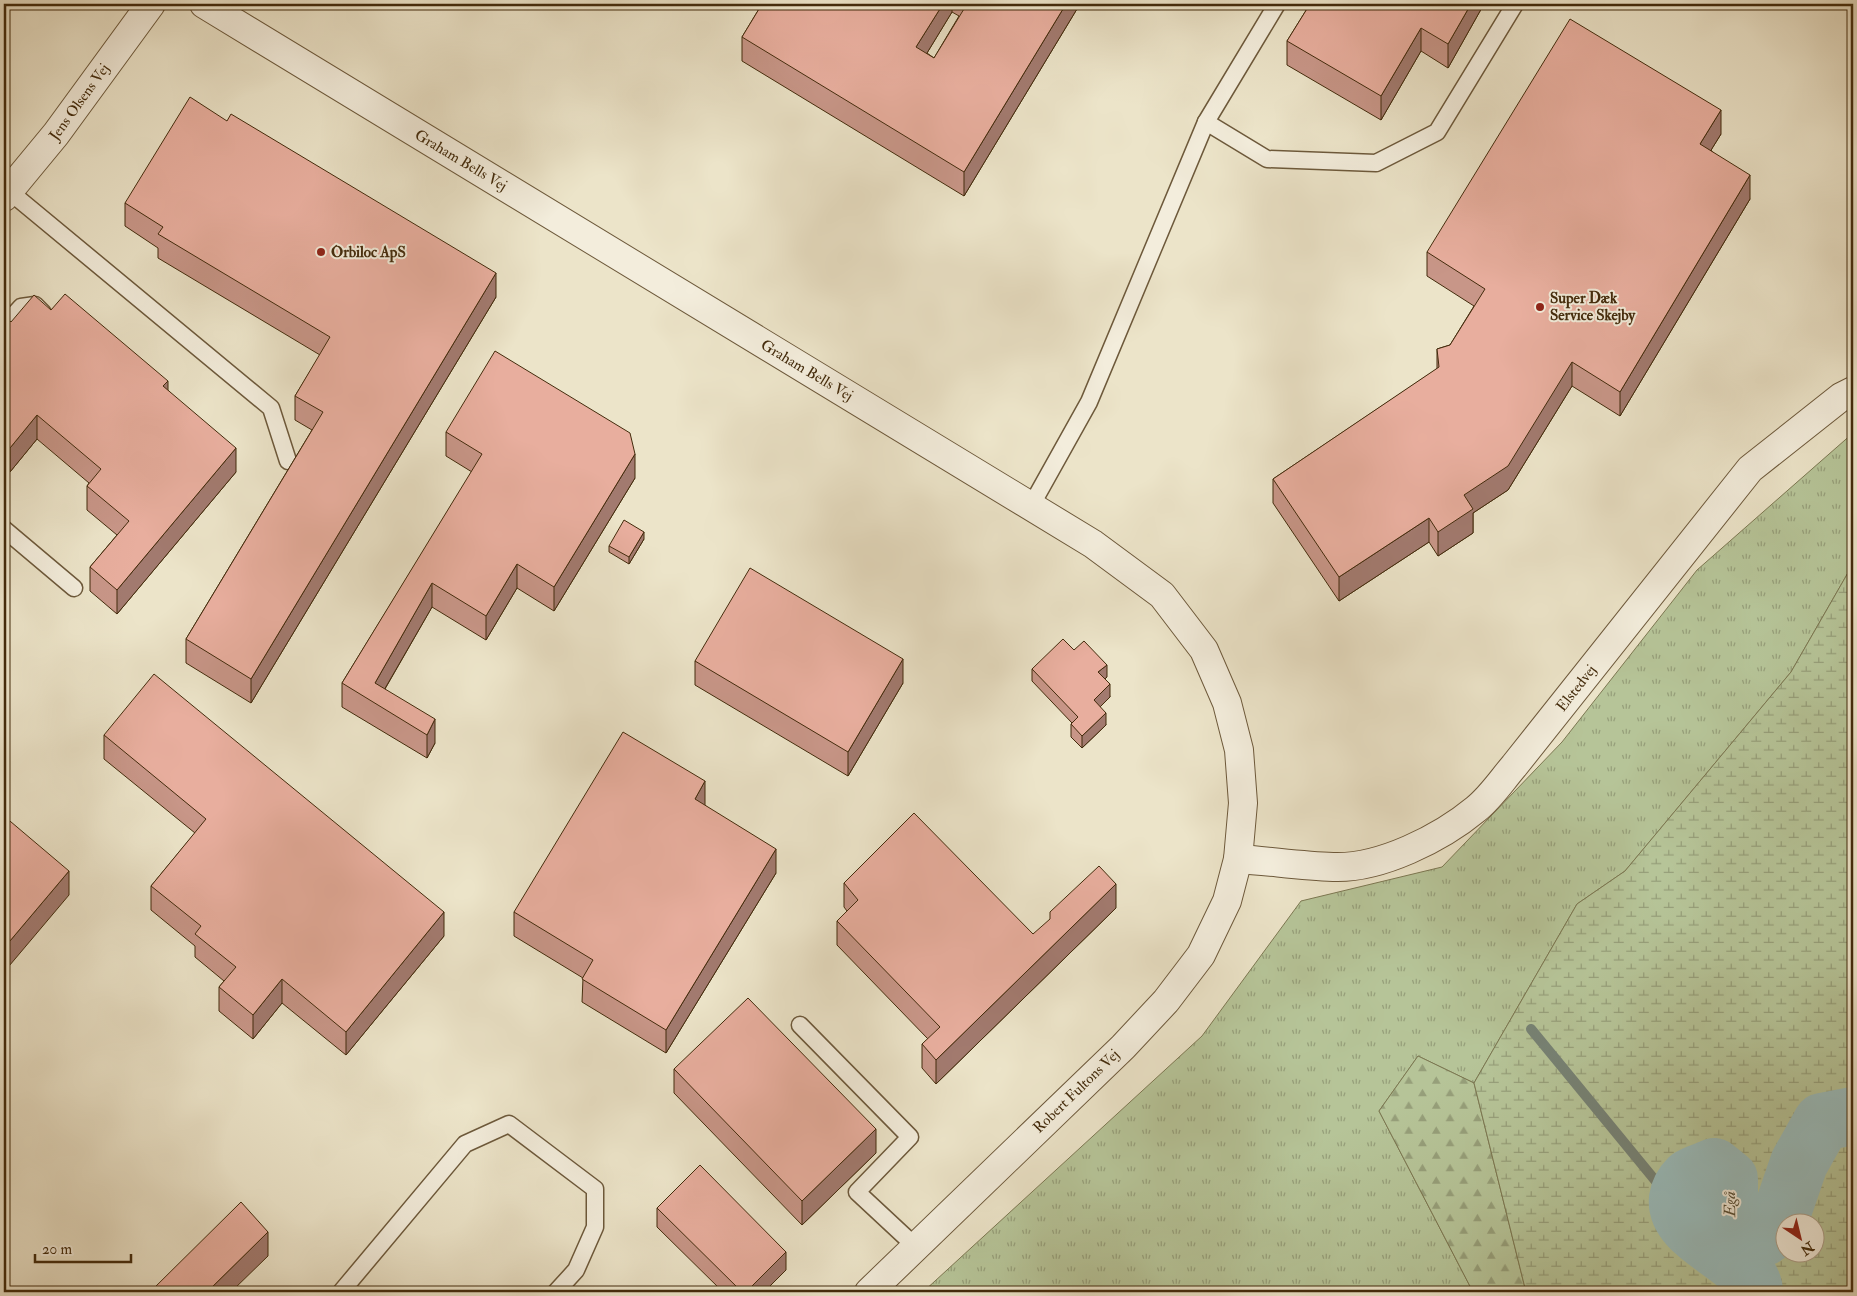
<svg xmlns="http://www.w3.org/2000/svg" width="1857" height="1296" font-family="'IM FELL Double Pica',serif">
<defs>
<pattern id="grass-tufts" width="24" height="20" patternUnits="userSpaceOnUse" patternTransform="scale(1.25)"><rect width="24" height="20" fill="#b6c498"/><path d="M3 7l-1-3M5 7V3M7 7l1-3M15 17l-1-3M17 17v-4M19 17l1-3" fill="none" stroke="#969f7a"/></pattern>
<pattern id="forest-firs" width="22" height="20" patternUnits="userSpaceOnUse" patternTransform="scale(1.25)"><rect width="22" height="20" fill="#b6c498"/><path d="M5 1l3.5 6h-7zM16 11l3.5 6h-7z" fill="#969f7a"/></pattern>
<pattern id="wetland-marsh" width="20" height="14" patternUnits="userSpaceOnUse" patternTransform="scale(1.25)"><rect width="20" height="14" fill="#b6c498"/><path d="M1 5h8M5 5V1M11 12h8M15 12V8" fill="none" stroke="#969f7a"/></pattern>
</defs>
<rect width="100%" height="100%" fill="#ece4c9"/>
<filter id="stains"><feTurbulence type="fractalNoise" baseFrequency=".004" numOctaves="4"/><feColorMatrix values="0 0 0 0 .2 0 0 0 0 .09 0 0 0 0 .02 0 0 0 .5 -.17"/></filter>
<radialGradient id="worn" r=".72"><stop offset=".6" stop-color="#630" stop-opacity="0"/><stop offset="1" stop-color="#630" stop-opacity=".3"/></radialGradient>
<path fill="url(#grass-tufts)" stroke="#7c7852" d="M1853,433V564L1791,672L1625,871L1577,904L1474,1083L1418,1056L1379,1111L1473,1292H923L1202,1036L1301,901L1442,867L1562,742L1697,570Z"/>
<path fill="url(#forest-firs)" stroke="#7c7852" d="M1418,1056L1474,1083L1526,1292H1473L1379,1111Z"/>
<path fill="url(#wetland-marsh)" stroke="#7c7852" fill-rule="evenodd" d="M1853,564V1292H1526L1474,1083L1577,904L1625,871L1791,672ZM1784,1224H1814V1254H1784Z"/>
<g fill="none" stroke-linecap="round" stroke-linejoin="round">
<path stroke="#778376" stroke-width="10" d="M1531,1029L1677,1207"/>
<path stroke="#9abdbd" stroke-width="58" d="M1754,1292C1754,1257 1673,1239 1678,1198C1679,1191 1684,1183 1689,1178C1696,1173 1707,1171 1714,1167L1729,1179V1224L1740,1234L1764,1237L1777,1227L1799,1163L1822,1122L1853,1116"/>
<defs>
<g id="service">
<path d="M1206,122L1267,159L1376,163L1437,132L1515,4"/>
<path d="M9,191L271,408L288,461"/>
<path d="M4,326L21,307L35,305L43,313"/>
<path d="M1031,506L1089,402L1206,122L1277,4"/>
<path d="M4,529L74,588"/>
<path d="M800,1025L910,1137L857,1192L915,1246"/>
<path d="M341,1292L465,1144L509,1124L595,1189V1227L576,1270L556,1292"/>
</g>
<g id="minor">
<path d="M204,4L1093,544L1162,595L1204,650L1227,703L1239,750L1243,803L1238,859L1227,901L1201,955L1166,1001L1123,1047L869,1292"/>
<path d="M4,197L56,134L151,4"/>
</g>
<path id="tertiary" d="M1238,859C1269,861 1302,866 1333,867C1380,869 1441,838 1476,809C1491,797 1502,780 1514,766L1750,469L1841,397L1853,391"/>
</defs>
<use href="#service" stroke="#6d593b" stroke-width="19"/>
<use href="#minor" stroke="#6d593b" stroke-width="30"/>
<use href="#tertiary" stroke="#6d593b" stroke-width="30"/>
<use href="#service" stroke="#f3eddc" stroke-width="16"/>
<use href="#minor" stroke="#f3eddc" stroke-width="28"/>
<use href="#tertiary" stroke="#f3eddc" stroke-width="28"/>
</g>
<g fill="#c89688" stroke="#432b0c" fill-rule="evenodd">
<path d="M762,4H1080L964,196L742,61V37ZM952,12L959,16L934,58L927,53Z"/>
<path d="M1310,4H1484L1448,68L1421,51L1381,120L1287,65V41Z"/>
<path d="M1721,134L1711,150L1750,199L1620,416L1572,386L1508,490L1473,513V533L1438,556L1429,542L1339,601L1273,503V479L1437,369V349L1450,345L1474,306L1427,276V252Z"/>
<path d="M125,203L496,297L251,703L186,663V639L312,430L295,420V396L320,355L158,258V248L125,226Z"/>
<path d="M51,310L168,390L236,472L117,614L90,591V567L117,535L87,510V486L89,483L37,439L10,472H4V315L11,322Z"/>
<path d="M446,432L635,478L554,611L517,588L486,640L432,607L385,689L435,743L427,758L342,707V683L472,472L446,456Z"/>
<path d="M644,539L629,564L609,552V546Z"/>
<path d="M1074,650L1107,677L1105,679L1110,697L1100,707L1106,725L1082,748L1071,737V724L1072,723L1032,681V669Z"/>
<path d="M695,661L903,683L848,776L695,685Z"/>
<path d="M104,735L444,936L346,1055L282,1003L253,1039L219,1011V987L224,981L195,957V946L151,910V886L195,833L104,759Z"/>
<path d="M705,805L776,873L666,1053L582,1002L583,978L514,936V912Z"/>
<path d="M844,883L1033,934L1116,908L936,1084L922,1068V1044L928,1039L837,945V921L847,911L844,907Z"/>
<path d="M674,1069L876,1153L802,1225L674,1093Z"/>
<path d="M657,1208L786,1270L764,1292H723L657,1227Z"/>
</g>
<g fill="#a27a6f" stroke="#432b0c">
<path d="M943,4H952V12L916,71V47Z"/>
<path d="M1066,4H1080L964,196V172Z"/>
<path d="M1471,4H1484L1448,68V44Z"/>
<path d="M1421,28V51L1381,120V96Z"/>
<path d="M1721,110V134L1700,168V144Z"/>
<path d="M1750,175V199L1620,416V392Z"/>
<path d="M496,273V297L251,703V679Z"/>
<path d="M1572,362V386L1508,490L1473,513V533L1438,556V532L1464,495Z"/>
<path d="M168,381V405L163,386Z"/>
<path d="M37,415V439L10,472V448Z"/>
<path d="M236,448V472L117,614V590Z"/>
<path d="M635,454V478L554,611V587Z"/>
<path d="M1429,518V542L1339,601V577Z"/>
<path d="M644,532V539L629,564V557Z"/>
<path d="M517,564V588L486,640V616Z"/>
<path d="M432,583V607L376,704L375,683Z"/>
<path d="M903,659V683L848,776V752Z"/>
<path d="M1107,665V677L1098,685V672Z"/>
<path d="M1110,684V697L1094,713V700Z"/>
<path d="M1106,713V725L1082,748V736Z"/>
<path d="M435,719V743L427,758V735Z"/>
<path d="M705,781V805L695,823V799Z"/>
<path d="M776,849V873L666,1053V1030Z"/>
<path d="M69,871V895L4,972V948Z"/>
<path d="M1116,884V908L936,1084V1060Z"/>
<path d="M444,912V936L346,1055V1032Z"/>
<path d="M282,979V1003L253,1039V1015Z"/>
<path d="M5,999V1023L4,1024V1001Z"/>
<path d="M876,1129V1153L802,1225V1201Z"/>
<path d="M268,1232V1256L231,1292H207Z"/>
<path d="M786,1252V1270L764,1292H746Z"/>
</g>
<g fill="#e8ae9e" stroke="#432b0c">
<path d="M762,4H943L916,47L934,58L967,4H1066L964,172L742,37Z"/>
<path d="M1310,4H1471L1448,44L1421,28L1381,96L1287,41Z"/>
<path d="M1570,19L1721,110L1700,144L1750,175L1620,392L1572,362L1508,466L1464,495L1473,509L1438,532L1429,518L1339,577L1273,479L1439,367L1437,349L1450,345L1485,289L1427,252Z"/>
<path d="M190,97L227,121L231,114L496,273L251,679L186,639L323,412L295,396L330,337L158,234L163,227L125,203Z"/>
<path d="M65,294L168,381L163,386L236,448L117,590L90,567L129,521L87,486L101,469L37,415L10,448H4V315L11,322L34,295L51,310Z"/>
<path d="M495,351L630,433L635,454L554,587L517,564L486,616L432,583L375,683L435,719L427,735L342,683L482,454L446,432Z"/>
<path d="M624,520L644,532L629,557L609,546Z"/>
<path d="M750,568L903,659L848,752L695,661Z"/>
<path d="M1063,639L1074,650L1084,641L1107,665L1098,672L1110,684L1094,700L1106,713L1082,736L1071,724L1078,717L1032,669Z"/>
<path d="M154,674L444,912L346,1032L282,979L253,1015L219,987L236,967L195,934L201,926L151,886L206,819L104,735Z"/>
<path d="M623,732L705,781L695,799L776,849L666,1030L582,979L593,960L514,912Z"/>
<path d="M914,813L1033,934L1050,919V912L1099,866L1116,884L936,1060L922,1044L940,1027L837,921L858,900L844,883Z"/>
<path d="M4,816L69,871L4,948Z"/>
<path d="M748,998L876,1129L802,1201L674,1069Z"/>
<path d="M700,1165L786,1252L746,1292H742L657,1208Z"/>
<path d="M241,1202L268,1232L207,1292H150Z"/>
</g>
<g fill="#8f2418" stroke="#f3eddc" stroke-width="2">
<circle cx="321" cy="252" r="5"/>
<circle cx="1540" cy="307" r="5"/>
</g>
<g text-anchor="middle" stroke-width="4" stroke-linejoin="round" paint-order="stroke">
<g font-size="15" fill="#432b0c" stroke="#f3eddc">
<text transform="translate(79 102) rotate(-54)" y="5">Jens Olsens Vej</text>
<text transform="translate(461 160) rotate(31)" y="5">Graham Bells Vej</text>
<text transform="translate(807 370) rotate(31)" y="5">Graham Bells Vej</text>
<text transform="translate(1576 688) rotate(-52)" y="5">Elstedvej</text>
<text transform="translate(1076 1091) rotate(-44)" y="5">Robert Fultons Vej</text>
</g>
<g font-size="15" font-weight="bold" fill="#432b0c" stroke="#f3eddc" text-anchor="start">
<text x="331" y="257">Orbiloc ApS</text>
<text x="1550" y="303">Super Dæk<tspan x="1550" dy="17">Service Skejby</tspan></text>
</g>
<g font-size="16" font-style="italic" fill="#595038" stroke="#f3eddc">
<text transform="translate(1729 1204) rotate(-91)" y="6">Egå</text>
</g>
</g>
<rect width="1857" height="1296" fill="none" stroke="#ece4c9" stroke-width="20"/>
<rect x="5" y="5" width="1847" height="1286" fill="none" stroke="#432b0c" stroke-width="2.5"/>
<rect x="10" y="10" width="1837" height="1276" fill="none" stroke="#432b0c"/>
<g transform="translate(1800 1238) rotate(145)"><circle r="24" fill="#f3eddc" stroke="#ad9f89"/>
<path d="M0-4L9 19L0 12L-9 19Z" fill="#8f2418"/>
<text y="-8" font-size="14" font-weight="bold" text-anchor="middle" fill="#432b0c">N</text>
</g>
<path d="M35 1254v8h96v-8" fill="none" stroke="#432b0c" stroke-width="2.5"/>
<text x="42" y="1254" font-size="15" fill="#432b0c" stroke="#f3eddc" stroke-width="4" paint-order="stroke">20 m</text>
<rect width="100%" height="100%" filter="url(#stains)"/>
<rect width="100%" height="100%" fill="url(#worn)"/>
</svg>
